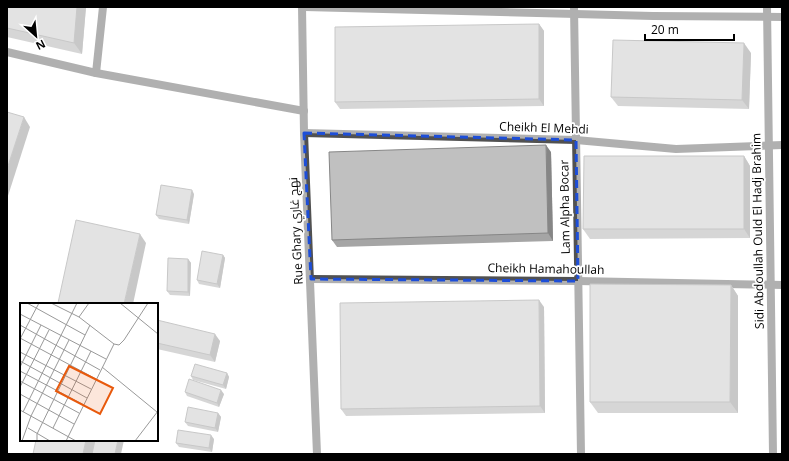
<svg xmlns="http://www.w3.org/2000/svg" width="789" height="461" font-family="'Open Sans',Cairo,sans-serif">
<rect width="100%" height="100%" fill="#fff"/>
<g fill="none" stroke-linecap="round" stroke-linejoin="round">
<g stroke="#515151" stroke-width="8">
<path d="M7,52L96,73L103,7"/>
<path d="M96,73L304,111"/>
</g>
<g stroke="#515151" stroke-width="8">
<path d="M302,7L304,133L317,454"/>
<path d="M305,7L653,16L782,17"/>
<path d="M574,7L581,454"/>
<path d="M767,7L773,454"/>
<path d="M304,133L576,140L676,149L782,145"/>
<path d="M311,279L578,281L782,285"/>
</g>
</g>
<g fill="#a5a5a5">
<path d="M7,7H86L82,54L7,37Z"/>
<path d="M539,24L544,31V106L340,109L335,102Z"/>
<path d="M751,53L749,109L618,106L611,97Z"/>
<path d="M551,152L553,241L337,247L332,240Z"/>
<path d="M744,156L750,166V238L590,239L583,229Z"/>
<path d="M194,194L189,224L159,219L156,215Z"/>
<path d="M223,255L225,258L220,288L199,284L197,280Z"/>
<path d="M188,259L191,263L190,296L170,295L167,291Z"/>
<path d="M731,285L738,296V413H598L590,402Z"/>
<path d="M544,307L545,413L346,416L341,409Z"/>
<path d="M157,322L220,341L215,362L157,349Z"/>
<path d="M227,373L229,377L226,389L193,380L191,376Z"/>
<path d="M185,392L224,394L219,407L187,396Z"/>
<path d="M218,413L221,417L218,432L188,426L185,422Z"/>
<path d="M214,439L212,452L179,447L176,443Z"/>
</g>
<g fill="#868686">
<path d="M77,7H86L82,54L74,43Z"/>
<path d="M539,24L544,31V106L539,99Z"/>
<path d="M744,43L751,53L749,109L742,100Z"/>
<path d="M24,117L30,127L7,199V169Z"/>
<path d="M546,145L551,152L553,241L548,233Z"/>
<path d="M744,156L750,166V238L744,229Z"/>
<path d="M192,190L194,194L189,224L187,220Z"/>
<path d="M140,234L146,243L133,304H124Z"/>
<path d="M223,255L225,258L220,288L217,284Z"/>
<path d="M188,259L191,263L190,296L188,292Z"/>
<path d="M731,285L738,296V413L730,402Z"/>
<path d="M539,300L544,307L545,413L540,406Z"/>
<path d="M215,334L220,341L215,362L210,355Z"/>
<path d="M227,373L229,377L226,389L223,385Z"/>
<path d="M221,390L224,394L219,407L217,403Z"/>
<path d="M218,413L221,417L218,432L215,428Z"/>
<path d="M211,435L214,439L212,452L209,448Z"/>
<path d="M86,440H96L93,454H83Z"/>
<path d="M118,440H124L121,454H115Z"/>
</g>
<g fill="#c0c0c0" stroke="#868686">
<path d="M7,7H77L74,43L7,28Z"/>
<path d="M539,24V99L335,102V27Z"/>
<path d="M613,40L744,43L742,100L611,97Z"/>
<path d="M7,112L24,117L7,169Z"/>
<path d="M546,145L548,233L332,240L329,152Z"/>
<path d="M584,156H744V229H583Z"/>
<path d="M161,185L192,190L187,220L156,215Z"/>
<path d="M76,220L140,234L124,304H63L58,303Z"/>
<path d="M202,251L223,255L217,284L197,280Z"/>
<path d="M168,258L188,259V292L167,291Z"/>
<path d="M590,284L731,285L730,402H590Z"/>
<path d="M539,300L540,406L341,409L340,303Z"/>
<path d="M157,320L215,334L210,355L157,343Z"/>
<path d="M195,364L227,373L223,385L191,376Z"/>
<path d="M189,379L221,390L217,403L185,392Z"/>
<path d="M188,407L218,413L215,428L185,422Z"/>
<path d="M178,430L211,435L209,448L176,443Z"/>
<path d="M36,440H86L83,454H33Z"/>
<path d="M95,440H118L115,454H92Z"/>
</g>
<path d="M0 0H789V461H0ZM304,133L576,140L578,281L311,279Z" fill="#fff" fill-opacity=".55" fill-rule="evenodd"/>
<path fill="none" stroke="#1d4ed8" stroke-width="3" stroke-dasharray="8 5" stroke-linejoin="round" d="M304,133L576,140L578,281L311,279Z"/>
<g text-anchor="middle" stroke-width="3.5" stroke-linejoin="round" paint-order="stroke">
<g font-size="12" fill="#000" stroke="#fff">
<text transform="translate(544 128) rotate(2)" y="4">Cheikh El Mehdi</text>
<text transform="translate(565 207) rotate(-91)" y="4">Lam Alpha Bocar</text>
<text transform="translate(296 231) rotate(-93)" y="4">Rue Ghary نهج غاري</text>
<text transform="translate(758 231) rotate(-91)" y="4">Sidi Abdoullah Ould El Hadj Brahim</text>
<text transform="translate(546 269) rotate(1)" y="4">Cheikh Hamahoullah</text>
</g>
</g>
<g transform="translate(20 303)">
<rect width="138" height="138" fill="#fff"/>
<path fill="none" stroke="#999" stroke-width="1" d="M7,0L65,32M31,0L59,14L94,41M100,0L138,31M0,11L86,56M59,14L69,0M0,22L80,67M0,35L76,76M0,36L19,0M94,41L99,42L104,37L128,0M0,49L71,86M0,58L67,95M0,64L21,22M82,64L137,109M0,68L64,102M0,78L59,110M0,84L29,27M0,91L54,121M0,107L56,138M3,109L57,0M8,125L30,138M33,125L71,48M2,138L11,113L49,37M17,138V131L70,22M46,138L94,41M115,138L138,108"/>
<path fill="#e8590c" fill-opacity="0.15" stroke="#e8590c" stroke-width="2" d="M49,63L93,85L80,111L36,88Z"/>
<rect width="138" height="138" fill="none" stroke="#000" stroke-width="2"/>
</g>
<rect width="789" height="461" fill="none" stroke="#000000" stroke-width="16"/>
<g transform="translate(36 36) rotate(153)" stroke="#ffffff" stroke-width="3" paint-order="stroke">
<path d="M0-3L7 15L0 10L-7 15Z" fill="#000000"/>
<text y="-6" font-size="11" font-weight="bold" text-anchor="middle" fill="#000000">N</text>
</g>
<path d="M645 34v6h89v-6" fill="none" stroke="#000000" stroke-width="2"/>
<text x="651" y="34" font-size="12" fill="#000000" stroke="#ffffff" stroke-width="3" paint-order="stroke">20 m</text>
</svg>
